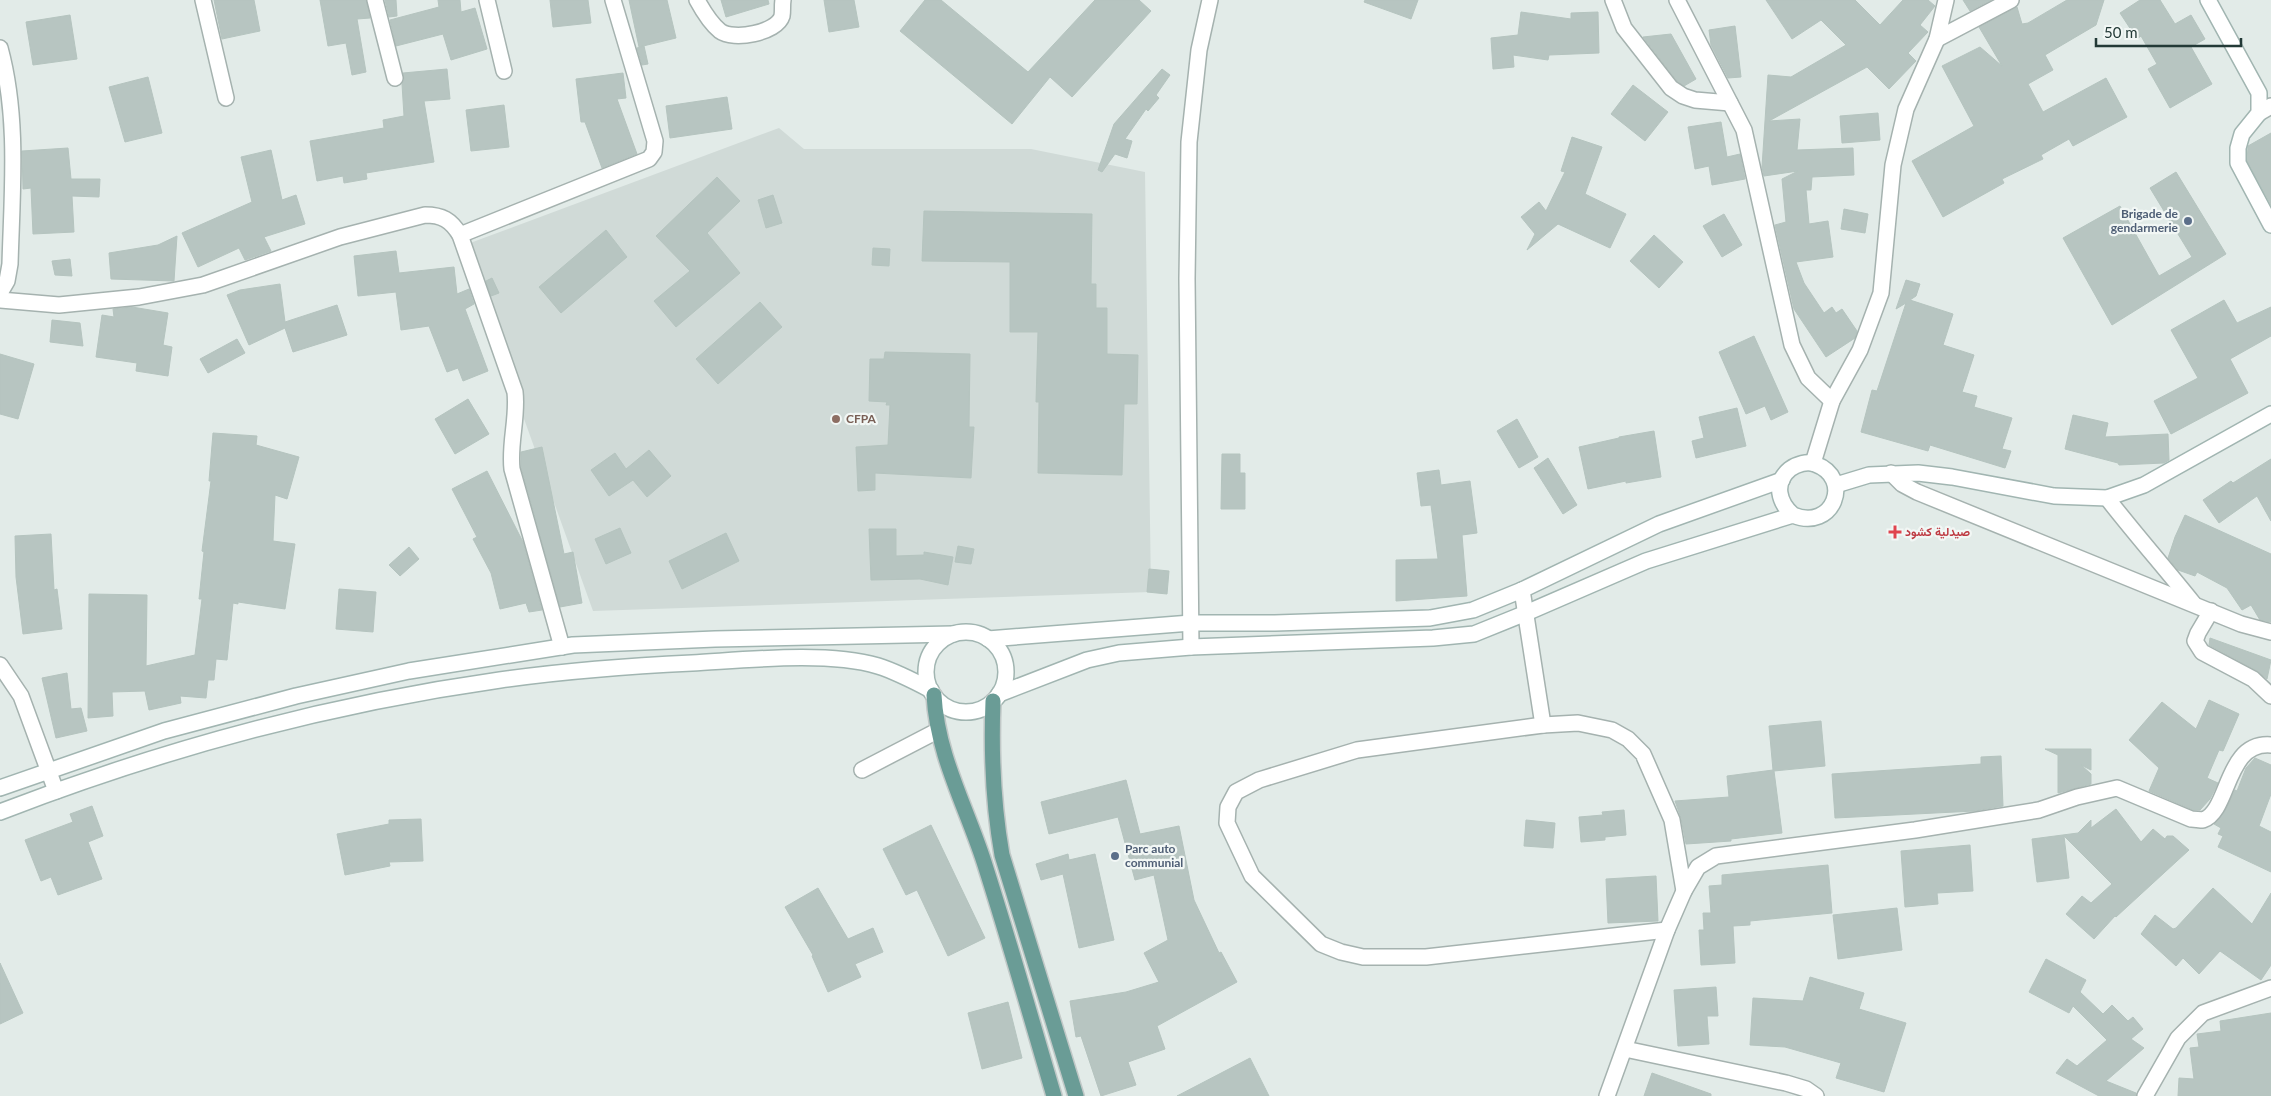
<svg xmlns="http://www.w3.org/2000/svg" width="2271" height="1096" font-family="Lato,Vazirmatn,sans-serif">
<rect width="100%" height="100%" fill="#e2ebe8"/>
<path fill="#d0dad7" d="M779,128L804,149H1031L1145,172L1151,592L593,611L462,246Z"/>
<g fill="#b7c5c1" stroke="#b5c4bf">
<path d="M214,0H254L260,31L222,39Z"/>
<path d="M320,0H366L370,18L357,19L366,72L352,75L346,43L328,46Z"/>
<path d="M385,0H396L397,16L389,17Z"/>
<path d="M438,0H460L461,12L475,8L487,49L451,60L443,34L396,46L390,20L439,7Z"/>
<path d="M550,0H588L591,23L553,27Z"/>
<path d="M629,0H667L676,38L639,47Z"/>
<path d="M721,0H768L769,4L726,17Z"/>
<path d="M824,0H854L859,27L829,32Z"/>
<path d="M925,0H941L1028,72L1095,0H1139L1151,11L1072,97L1050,77L1012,124L900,31Z"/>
<path d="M1365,0H1418L1411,19L1364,2Z"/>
<path d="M1766,0H1855L1880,25L1903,0H1928L1935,6L1920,25L1928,32L1908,53L1916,61L1889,89L1867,67L1769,121L1800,119L1797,150L1853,148L1854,175L1812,177L1811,190H1806L1809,224L1828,221L1833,257L1796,262L1804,283L1824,313L1832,307L1836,313L1842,309L1857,331L1855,338L1826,357L1794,309L1775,225L1786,222L1782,179L1798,171L1764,176L1762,167L1768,75L1791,77L1846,45L1821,20L1792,39Z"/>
<path d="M1963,0H1991L1970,11Z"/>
<path d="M2067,0H2104L2096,25L2045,55L2053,70L2028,84L2043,112L2106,78L2127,117L2073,146L2069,139L2041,155L2043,159L2002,179L2004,183L1943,217L1912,161L1974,126L1942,66L1980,47L2002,66L1979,27L2017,7L2022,24L2028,23Z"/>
<path d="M2140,0H2160L2175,24L2191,15L2205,39L2191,47L2212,84L2170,108L2148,69L2157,64L2141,36L2137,39L2120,13Z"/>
<path d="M1521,12L1571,19V13L1598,12L1599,53L1549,55L1548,60L1513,55L1514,67L1493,69L1491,38L1518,35Z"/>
<path d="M70,15L77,59L33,65L26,22Z"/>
<path d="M1735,26L1741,77L1728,78L1711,45L1709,30Z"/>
<path d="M1671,34L1696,79L1684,86L1677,81L1643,37Z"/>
<path d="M644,46L648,64L642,65L637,48Z"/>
<path d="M447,69L450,99L424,101L434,162L366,173L367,179L344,183L343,176L317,181L310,141L384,128L383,120L404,116L402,84L404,80L403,73Z"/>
<path d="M1162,69L1170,75L1156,95L1159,98L1148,111L1146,109L1125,139L1132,141L1127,158L1115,154L1102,172L1098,170L1114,124Z"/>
<path d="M623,73L626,98L617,99L637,154L602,168L585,122H581L576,79Z"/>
<path d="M148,77L162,133L125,142L109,87Z"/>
<path d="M1633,85L1668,112L1645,141L1611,114Z"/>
<path d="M727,97L732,129L670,138L666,106Z"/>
<path d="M504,105L509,147L471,151L466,110Z"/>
<path d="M1878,113L1880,140L1842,143L1840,116Z"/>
<path d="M1721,122L1727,157L1740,154L1745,179L1712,185L1709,166L1695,169L1688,127Z"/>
<path d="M2271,133V205L2247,161L2248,146Z"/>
<path d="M1572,137L1602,147L1585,194L1626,214L1610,248L1558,224L1527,250L1535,234L1521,217L1539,202L1546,211L1565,172L1561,171Z"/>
<path d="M68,148L71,179H100L99,197L72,196L74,232L33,234L31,188L23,189L22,151Z"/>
<path d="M271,150L282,200L296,195L305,224L264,237L271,251L245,260L239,248L198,267L182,233L252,202L241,157Z"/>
<path d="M2176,172L2226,254L2112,325L2063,238L2120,206L2159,276L2192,257L2150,188Z"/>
<path d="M717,177L740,201L707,233L740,273L676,327L654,301L690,271L656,236Z"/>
<path d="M773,195L782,223L766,228L758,200Z"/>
<path d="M1844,209L1868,214L1865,233L1841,229Z"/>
<path d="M924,211L1092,214L1091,284H1096V308H1107V354L1138,355L1137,404H1124L1122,475L1038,473L1039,402H1036L1038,332H1010V262L922,261Z"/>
<path d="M1724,214L1742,245L1722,257L1703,226Z"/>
<path d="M606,230L627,257L561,313L539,287Z"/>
<path d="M1654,235L1683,262L1659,288L1630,261Z"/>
<path d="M177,236L174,281L111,279L109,253L158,245Z"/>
<path d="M873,248L890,249L889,266L872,265Z"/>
<path d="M396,251L399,273L454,267L457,294L469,289L474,304L465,309L488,371L463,381L458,368L447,372L429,326L401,330L396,292L358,296L354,256Z"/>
<path d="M70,259L72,276L55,275L52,261Z"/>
<path d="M492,278L499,293L491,296L486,281Z"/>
<path d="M1906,280L1920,284L1916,296L1910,300L1953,314L1943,345L1974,355L1962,392L1977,396L1974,407L2012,418L2002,449L2011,451L2005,468L1930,445L1928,451L1861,432L1872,390L1877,391L1906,303L1896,309Z"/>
<path d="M280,284L285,322L337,305L347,335L293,352L285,328L249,345L227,295L240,290Z"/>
<path d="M2224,300L2237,323L2271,307V336L2230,359L2248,393L2171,434L2154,401L2198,378L2171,330Z"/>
<path d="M760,302L782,327L718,384L696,359Z"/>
<path d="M132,307L168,313L163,345L172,347L168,376L136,371L137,363L96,357L102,315L114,317L113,309Z"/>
<path d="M52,320L80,323L83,346L50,342Z"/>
<path d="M1754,336L1788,412L1771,420L1765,406L1746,414L1719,352Z"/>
<path d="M237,339L245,353L208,373L200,359Z"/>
<path d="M885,352L970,354L969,427H974L971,478L875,473V490L858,491L856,447L888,445L890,405H886L887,402L869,401L870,359H884Z"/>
<path d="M0,354L34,364L18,419L0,414Z"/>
<path d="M468,399L489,434L455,454L435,419Z"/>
<path d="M1737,408L1746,446L1696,458L1692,441L1704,438L1699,417Z"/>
<path d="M2073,415L2108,423L2105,437L2168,434L2169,460L2164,463L2119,465L2118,463L2065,449Z"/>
<path d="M1517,419L1538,457L1519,468L1497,431Z"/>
<path d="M1654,431L1661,477L1626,483V481L1588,489L1579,447L1619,438V437Z"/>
<path d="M213,433L257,436L256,445L299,457L287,499L275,495L273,541L295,544L285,609L238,602V604L233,603L227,660L216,659L214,680H208L206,698L180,696L181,703L149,710L145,691L112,692L113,716L88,718L89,594L147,595L146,666L195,655L202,599H199L204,552L202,551L211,481H209Z"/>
<path d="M542,447L564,554L573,552L582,603L560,607L521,467V452Z"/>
<path d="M649,450L671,476L647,497L633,480L609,496L591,470L615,453L626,469Z"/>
<path d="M1222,454H1240V473H1245V509H1221Z"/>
<path d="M1548,458L1577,505L1563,514L1534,468Z"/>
<path d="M2271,459V521L2257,496L2219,523L2203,500L2231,481L2233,483Z"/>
<path d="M1439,470L1441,485L1470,481L1477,533L1462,535L1467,596L1396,601V560L1438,559L1431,505L1421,506L1417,473Z"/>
<path d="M487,471L523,542L542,610L529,612L526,603L500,609L491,573L473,539L477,537L452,489Z"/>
<path d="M2185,515L2271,554V622L2260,620L2251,605L2242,610L2227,588L2197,572L2195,576L2178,570L2168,558L2175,537Z"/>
<path d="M620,528L631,553L606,564L595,539Z"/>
<path d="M869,529H896V556L924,555V552L953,557L948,585L920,579L871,580Z"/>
<path d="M726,533L739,561L682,589L669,561Z"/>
<path d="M51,534L54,590L57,589L62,629L23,634L16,577L15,536Z"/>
<path d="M958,546L974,549L971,564L955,562Z"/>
<path d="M409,547L419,559L400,576L389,565Z"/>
<path d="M1149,569L1169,571L1167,594L1147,592Z"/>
<path d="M339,589L376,592L373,632L336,629Z"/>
<path d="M2210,638L2271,660L2267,679L2257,671L2209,645Z"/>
<path d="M67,673L71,709L81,708L87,731L56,738L42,678Z"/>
<path d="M2209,700L2239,714L2223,751L2219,750L2207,778L2218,783L2210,799L2200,810H2193L2149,791L2159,768L2129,740L2162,702L2196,729Z"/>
<path d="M1821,721L1825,766L1774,771L1782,833L1731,839V841L1686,844L1681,818L1675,801L1729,797L1727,776L1773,770L1769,726Z"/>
<path d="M2045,749H2091V770L2081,765L2091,774V784L2058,793V755Z"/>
<path d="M2001,756L2003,806L1975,811L1835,818L1832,774L1981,764V757Z"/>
<path d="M2255,758L2271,765V794L2259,826L2271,832V872L2218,847L2223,836L2218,834L2221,828L2214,824L2226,809L2235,790L2237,791L2246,768Z"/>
<path d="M1126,780L1140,834L1179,826L1194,900L1219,953L1221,952L1237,982L1157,1026L1165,1049L1128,1062L1136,1085L1101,1096L1081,1036L1076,1037L1070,1001L1126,992L1159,982L1144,953L1168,940L1154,875L1135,880L1118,817L1049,834L1041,802Z"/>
<path d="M92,806L103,836L88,842L102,879L58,895L51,877L41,881L25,840L73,822L70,814Z"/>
<path d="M2116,809L2141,842L2153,829L2165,839L2167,836H2173L2189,850L2116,917L2115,916L2094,939L2066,914L2082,896L2091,903L2112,884L2064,836L2069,878L2037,882L2032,839L2078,833L2091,820V828Z"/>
<path d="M1624,810L1626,835L1605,837V840L1581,842L1579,817L1603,815L1602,812Z"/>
<path d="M421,819L423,861L389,862L390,866L345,875L337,834L389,824V820Z"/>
<path d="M1526,820L1555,823L1553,848L1524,846Z"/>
<path d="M931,825L985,938L948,956L917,890L906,895L883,849Z"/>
<path d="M1970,845L1973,891L1937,893L1938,904L1905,907L1901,851Z"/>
<path d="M1068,854L1069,860L1095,854L1114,940L1079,948L1063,874L1041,880L1036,864Z"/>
<path d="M1828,865L1832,913L1750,921V925L1733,926L1735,963L1701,965L1699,930H1704L1703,913H1711L1709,886L1722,885V875Z"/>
<path d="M1656,876L1658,921L1608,923L1606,879Z"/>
<path d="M818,888L848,939L873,928L883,952L855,964L861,977L828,992L812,956L813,955L785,907Z"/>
<path d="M2213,888L2252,924L2271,893V965L2261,980L2220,951L2199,974L2183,958L2176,966L2141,934L2155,915L2173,929L2176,928Z"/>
<path d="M1897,908L1902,950L1838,959L1833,915Z"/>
<path d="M2046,959L2086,980L2080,992L2103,1014L2112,1005L2128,1021L2133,1017L2143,1029L2131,1039L2144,1048L2106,1081L2136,1093V1096H2099L2056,1073L2067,1059L2077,1066L2107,1040L2073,1006L2069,1013L2029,992Z"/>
<path d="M0,963L23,1013L0,1024Z"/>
<path d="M1810,977L1864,993L1859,1009L1906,1023L1884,1092L1836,1078L1841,1063L1785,1047L1750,1045L1753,998L1803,1001Z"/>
<path d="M1716,987L1718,1016H1707L1709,1044L1678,1046L1674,990Z"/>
<path d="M1008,1002L1022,1058L982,1069L968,1013Z"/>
<path d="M2271,1013V1096H2178L2179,1078L2194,1079L2190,1048L2199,1047L2197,1034L2221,1031L2220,1021Z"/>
<path d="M1250,1058L1269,1096H1177Z"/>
<path d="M1652,1073L1711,1094V1096H1644Z"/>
</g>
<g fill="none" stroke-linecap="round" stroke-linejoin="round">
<defs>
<g id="minor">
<path d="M203,0L226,98"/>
<path d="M375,0L395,78"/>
<path d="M487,0L504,71"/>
<path d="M697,0C703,11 710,23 720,31C733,41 777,33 782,16C783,11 782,5 783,0"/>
<path d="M1613,0L1624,28L1671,88L1683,96L1695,100L1730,103"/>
<path d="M1677,0L1744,130L1792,345L1808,378L1832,401"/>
<path d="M1937,39L2011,0"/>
<path d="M0,48C19,118 12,192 10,264L7,281L0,293"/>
<path d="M2259,113L2271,106"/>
<path d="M460,235L649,159L654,152L655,141L613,0"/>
<path d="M0,300L59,305L139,297L203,285L340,237L425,215C442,215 451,220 460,235L515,392C518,418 509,443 512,469L562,647"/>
<path d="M1813,463L1832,401L1860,350L1881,293L1893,165L1906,109L1937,39L1946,0"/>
<path d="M1891,473L1902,484L1917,492L2241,624L2271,632"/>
<path d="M2107,498C2135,534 2165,568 2193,603"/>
<path d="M1522,590L1543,725"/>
<path d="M2211,611L2198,633L2195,641L2202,652L2253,679L2271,696"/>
<path d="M1191,647L1187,279L1189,142L1199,50L1210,0"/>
<path d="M0,665L21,696L56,791"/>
<path d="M862,770L937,731"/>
<path d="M1667,930L1426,957H1363L1341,952L1321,944L1252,876L1227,823L1228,807L1236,792L1259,780L1357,750L1543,725L1578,723L1612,730L1628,739L1643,754L1672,820L1684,891"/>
<path d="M1625,1049L1786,1083L1806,1089L1816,1096"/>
<path d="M1607,1096L1667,930L1684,891L1698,867L1716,856L1915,830L2039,810L2077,797L2117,788L2191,819C2194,819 2200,820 2203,820C2230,811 2225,741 2271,745"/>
<path d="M2145,1096L2178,1038L2203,1013L2271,988"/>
</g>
<g id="secondary">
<path d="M2208,0L2259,93V113L2242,134L2238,148V163L2271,225"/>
<path d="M1836,485L1869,475L1918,473L1952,477L2054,496L2107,498L2144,485L2271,414"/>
<circle cx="966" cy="672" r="40"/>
<path d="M988,639L1191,623H1275L1430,618L1473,610L1522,590L1659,524L1782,480"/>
<path d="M999,694L1087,660L1119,653L1191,647L1433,638L1474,634L1526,613L1646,561L1793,515C1833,532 1854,478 1815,464C1807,461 1797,464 1790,469C1773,483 1779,503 1793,515"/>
<path d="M0,788L164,731L296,696L409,671L573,645L715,639L953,634"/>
<path d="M0,812C160,750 330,704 500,680C564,671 628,666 692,663C746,660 827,651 878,666C897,672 914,681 931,690"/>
</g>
<g id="primary">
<path d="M934,695C937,755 966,806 984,862C1009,940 1031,1018 1054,1096"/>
<path d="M993,701C991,753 993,804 1002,855L1076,1096"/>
</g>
</defs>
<use href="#minor" stroke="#a5b2af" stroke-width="18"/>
<use href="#secondary" stroke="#a1b5b1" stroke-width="18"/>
<use href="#primary" stroke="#c1c8c7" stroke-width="18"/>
<use href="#minor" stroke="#fff" stroke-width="15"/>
<use href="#secondary" stroke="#fff" stroke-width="15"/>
<use href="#primary" stroke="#6a9c96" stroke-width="15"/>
</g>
<g fill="#5c6f8a" stroke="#f2f7f5" stroke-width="2">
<circle cx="2188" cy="221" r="5"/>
<circle cx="1115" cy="856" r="5"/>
</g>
<circle fill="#8d6e63" stroke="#f2f7f5" stroke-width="2" cx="836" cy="419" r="5"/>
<path fill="#e0444e" stroke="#f2f7f5" stroke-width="2" d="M1892.5 524.5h5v5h5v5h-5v5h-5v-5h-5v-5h5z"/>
<g text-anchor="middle" stroke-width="4.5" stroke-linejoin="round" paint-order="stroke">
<g font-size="12" font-weight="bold" fill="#4e5e75" stroke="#f2f7f5" text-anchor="end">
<text x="2178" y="218">Brigade de<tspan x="2178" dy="14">gendarmerie</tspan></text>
<text x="1125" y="853" text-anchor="start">Parc auto<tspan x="1125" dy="14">communial</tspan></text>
</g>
<g font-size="12" font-weight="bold" fill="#785e54" stroke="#f2f7f5" text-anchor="start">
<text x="846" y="423">CFPA</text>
</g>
<g font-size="12" font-weight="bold" fill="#be3a42" stroke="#f2f7f5" text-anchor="start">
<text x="1905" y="536">صيدلية كشود</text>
</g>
</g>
<path d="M2096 38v8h145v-8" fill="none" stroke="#233a37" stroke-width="2.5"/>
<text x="2104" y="38" font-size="15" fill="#233a37" stroke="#f2f7f5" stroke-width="4" paint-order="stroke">50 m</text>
</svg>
